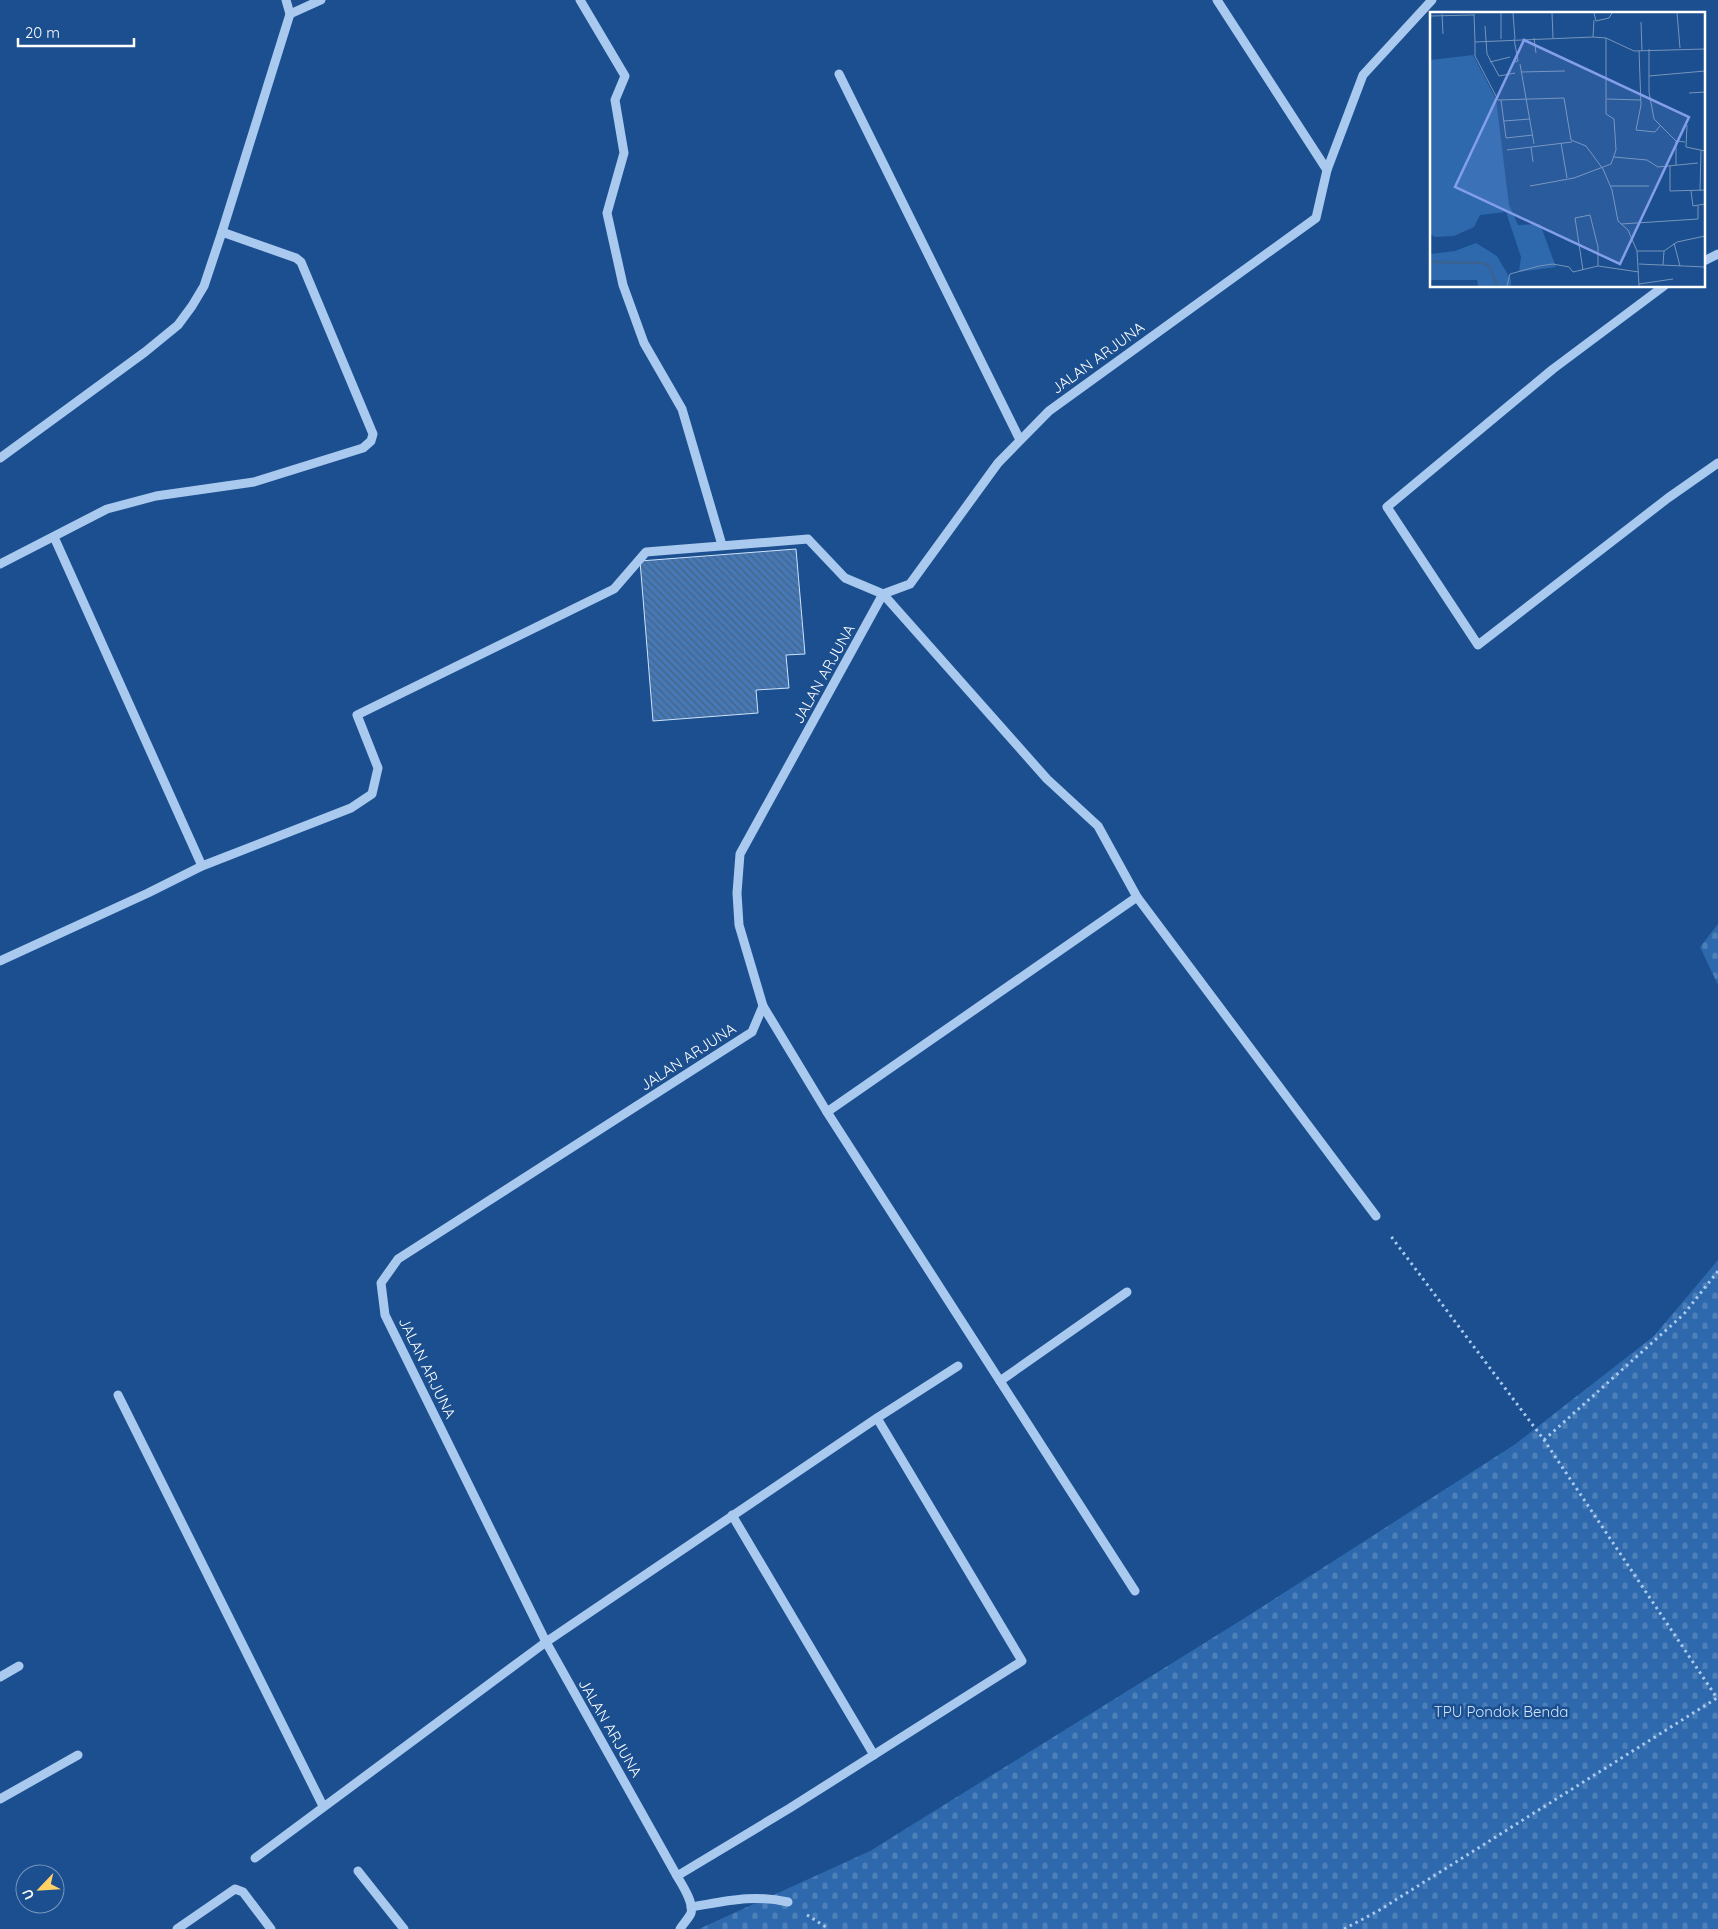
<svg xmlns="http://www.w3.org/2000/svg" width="1718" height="1929" font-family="Quicksand,sans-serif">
<defs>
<pattern id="cemetery-stones" width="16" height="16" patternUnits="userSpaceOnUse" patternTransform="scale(1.25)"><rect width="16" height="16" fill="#2e69ad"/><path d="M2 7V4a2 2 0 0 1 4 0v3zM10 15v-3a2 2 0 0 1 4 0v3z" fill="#4d80b9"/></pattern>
<pattern id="building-back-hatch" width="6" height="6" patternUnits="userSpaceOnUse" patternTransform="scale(1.25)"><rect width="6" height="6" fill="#4478b7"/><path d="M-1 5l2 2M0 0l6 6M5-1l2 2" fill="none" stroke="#486282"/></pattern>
</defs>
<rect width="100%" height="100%" fill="#1b4f8f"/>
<g fill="url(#cemetery-stones)">
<path d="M1718,924V985L1700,947Z"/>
<path d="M1718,1260V1929H699L870,1851L1251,1614L1514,1445L1654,1336Z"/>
</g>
<path fill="url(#building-back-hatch)" stroke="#cfe3fa" d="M796,549L805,654L786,655L789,688L756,690L758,713L653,721L640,561Z"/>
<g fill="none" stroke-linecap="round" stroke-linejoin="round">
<g stroke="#a9c9ee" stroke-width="3" stroke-dasharray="2.5 4" stroke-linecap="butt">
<path d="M1544,1440L1684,1314L1718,1271"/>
<path d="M807,1915L829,1929"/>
<path d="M1344,1929L1378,1911L1717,1698L1544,1440L1390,1235"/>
</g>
<g stroke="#a9c9ee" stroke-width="9">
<path d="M580,0L625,76L615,100L624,153L607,213L623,285L644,343L682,409L722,545"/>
<path d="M1217,0L1327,170"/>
<path d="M290,14L321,0"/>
<path d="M839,74L1020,440"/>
<path d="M1704,261L1718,254"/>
<path d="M1664,286L1553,369L1387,507L1478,645L1668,498L1718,463"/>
<path d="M0,458L145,352L178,325L192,306L204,286L222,232L290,14L286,0"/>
<path d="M54,537L202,866"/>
<path d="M0,564L107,509L156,496L254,482L363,448L371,441L373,434L301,262L296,258L222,232"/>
<path d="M0,961L148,893L202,866L351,808L372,794L378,768L357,715L614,589L646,552L808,539L845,578L883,594L1047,779L1098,826L1137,897L1376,1216"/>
<path d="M763,1006L827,1112L1135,1591"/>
<path d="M827,1112L1137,897"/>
<path d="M1000,1381L1127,1292"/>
<path d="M118,1395L323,1806"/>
<path d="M732,1515L874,1755"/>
<path d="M0,1677L19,1666"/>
<path d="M0,1799L78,1755"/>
<path d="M255,1858L546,1642L877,1418L958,1366"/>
<path d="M358,1871L404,1929"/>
<path d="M677,1876L790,1808L1022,1661L877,1418"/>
<path d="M691,1907C727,1901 752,1894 788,1902"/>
<path d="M177,1929L235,1889L243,1892L271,1929"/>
<path d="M680,1929C683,1924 689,1918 691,1913C694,1902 682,1885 677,1876L546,1642L385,1315L381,1283L398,1259L752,1032L763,1006L739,925L737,893L740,854L883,594L910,584L998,463L1049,411L1316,218L1327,170L1363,75L1432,0"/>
</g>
</g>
<g text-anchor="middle" stroke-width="5" stroke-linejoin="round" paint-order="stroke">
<g font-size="15" fill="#fff" stroke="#1b4f8f">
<text transform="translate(1098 358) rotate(-36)" y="5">JALAN ARJUNA</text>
<text transform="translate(824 674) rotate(-61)" y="5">JALAN ARJUNA</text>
<text transform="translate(688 1057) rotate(-33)" y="5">JALAN ARJUNA</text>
<text transform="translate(427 1368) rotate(64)" y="5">JALAN ARJUNA</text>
<text transform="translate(610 1728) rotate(60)" y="5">JALAN ARJUNA</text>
</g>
<g font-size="15" fill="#cfe3fa" stroke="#1b4f8f">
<text x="1501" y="1717">TPU Pondok Benda</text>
</g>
</g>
<g transform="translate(1430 12)">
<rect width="275" height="275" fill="#1b4f8f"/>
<path d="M46,231L67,244L81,268V274H48L47,268H0V242L25,239Z" fill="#2e69ad"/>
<path d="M43,43L66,87L79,193L88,213L110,212L126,255L89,260L91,245L76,200L50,203L44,215L24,224L5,225L0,222V48Z" fill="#2e69ad"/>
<path fill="none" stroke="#3c6290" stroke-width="2.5" d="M0,250L53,251L60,255L67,274"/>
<path fill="none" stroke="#7695bc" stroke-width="1" d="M83,1L85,27M122,1L123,26M164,1L166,9L179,6L182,1M247,1L250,36M12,2L13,22M44,2L45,30M0,4L44,3M211,10L212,39M55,14L57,42L69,64L85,61M163,25L164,8M104,26L106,41M71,27V1M219,37V80L224,107L246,129L255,130M209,39L211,93L206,118L225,120L230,114M60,50L80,45M82,51L88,49L84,27M90,52L104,132M91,60L135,59M219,64L275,59M259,81L275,80M177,87L211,88M71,88L76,126L103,123M74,109L100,107M257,113L256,135L275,139M246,129V153M131,131L137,166M101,135L103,150M77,138L142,130M184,145L217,148L228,155L268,151M240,154V179L275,178M100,174L144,166L181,152L186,138L184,107L176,102V26M181,174H219M261,179L263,194L275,192M270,179L271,138M191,212L268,207V194M244,231L250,254M207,239H234L233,253M234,239L247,230L275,224M209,252L275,255M153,258L145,206L160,203L168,235V254M209,272L243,267M77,274L80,262L109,254L123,252L139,255L143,260L168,254L209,260M209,274L207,239L198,218L188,209L182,178L173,157L156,134L141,128L134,86L68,88L45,44V30L163,25L176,26L204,39L275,37"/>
<path fill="#839eea" fill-opacity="0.15" stroke="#839eea" stroke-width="2.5" d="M94,28L259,105L190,252L25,175Z"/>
<rect width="275" height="275" fill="none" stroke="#fff" stroke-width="2.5"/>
</g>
<g transform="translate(40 1889) rotate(245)"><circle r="24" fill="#1b4f8f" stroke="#7695bc"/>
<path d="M0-4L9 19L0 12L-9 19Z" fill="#ffd166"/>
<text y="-8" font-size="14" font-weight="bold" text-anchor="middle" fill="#ffffff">U</text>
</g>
<path d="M18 38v8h116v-8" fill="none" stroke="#ffffff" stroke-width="2.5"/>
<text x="25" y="38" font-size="15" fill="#ffffff" stroke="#1b4f8f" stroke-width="4" paint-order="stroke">20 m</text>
</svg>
